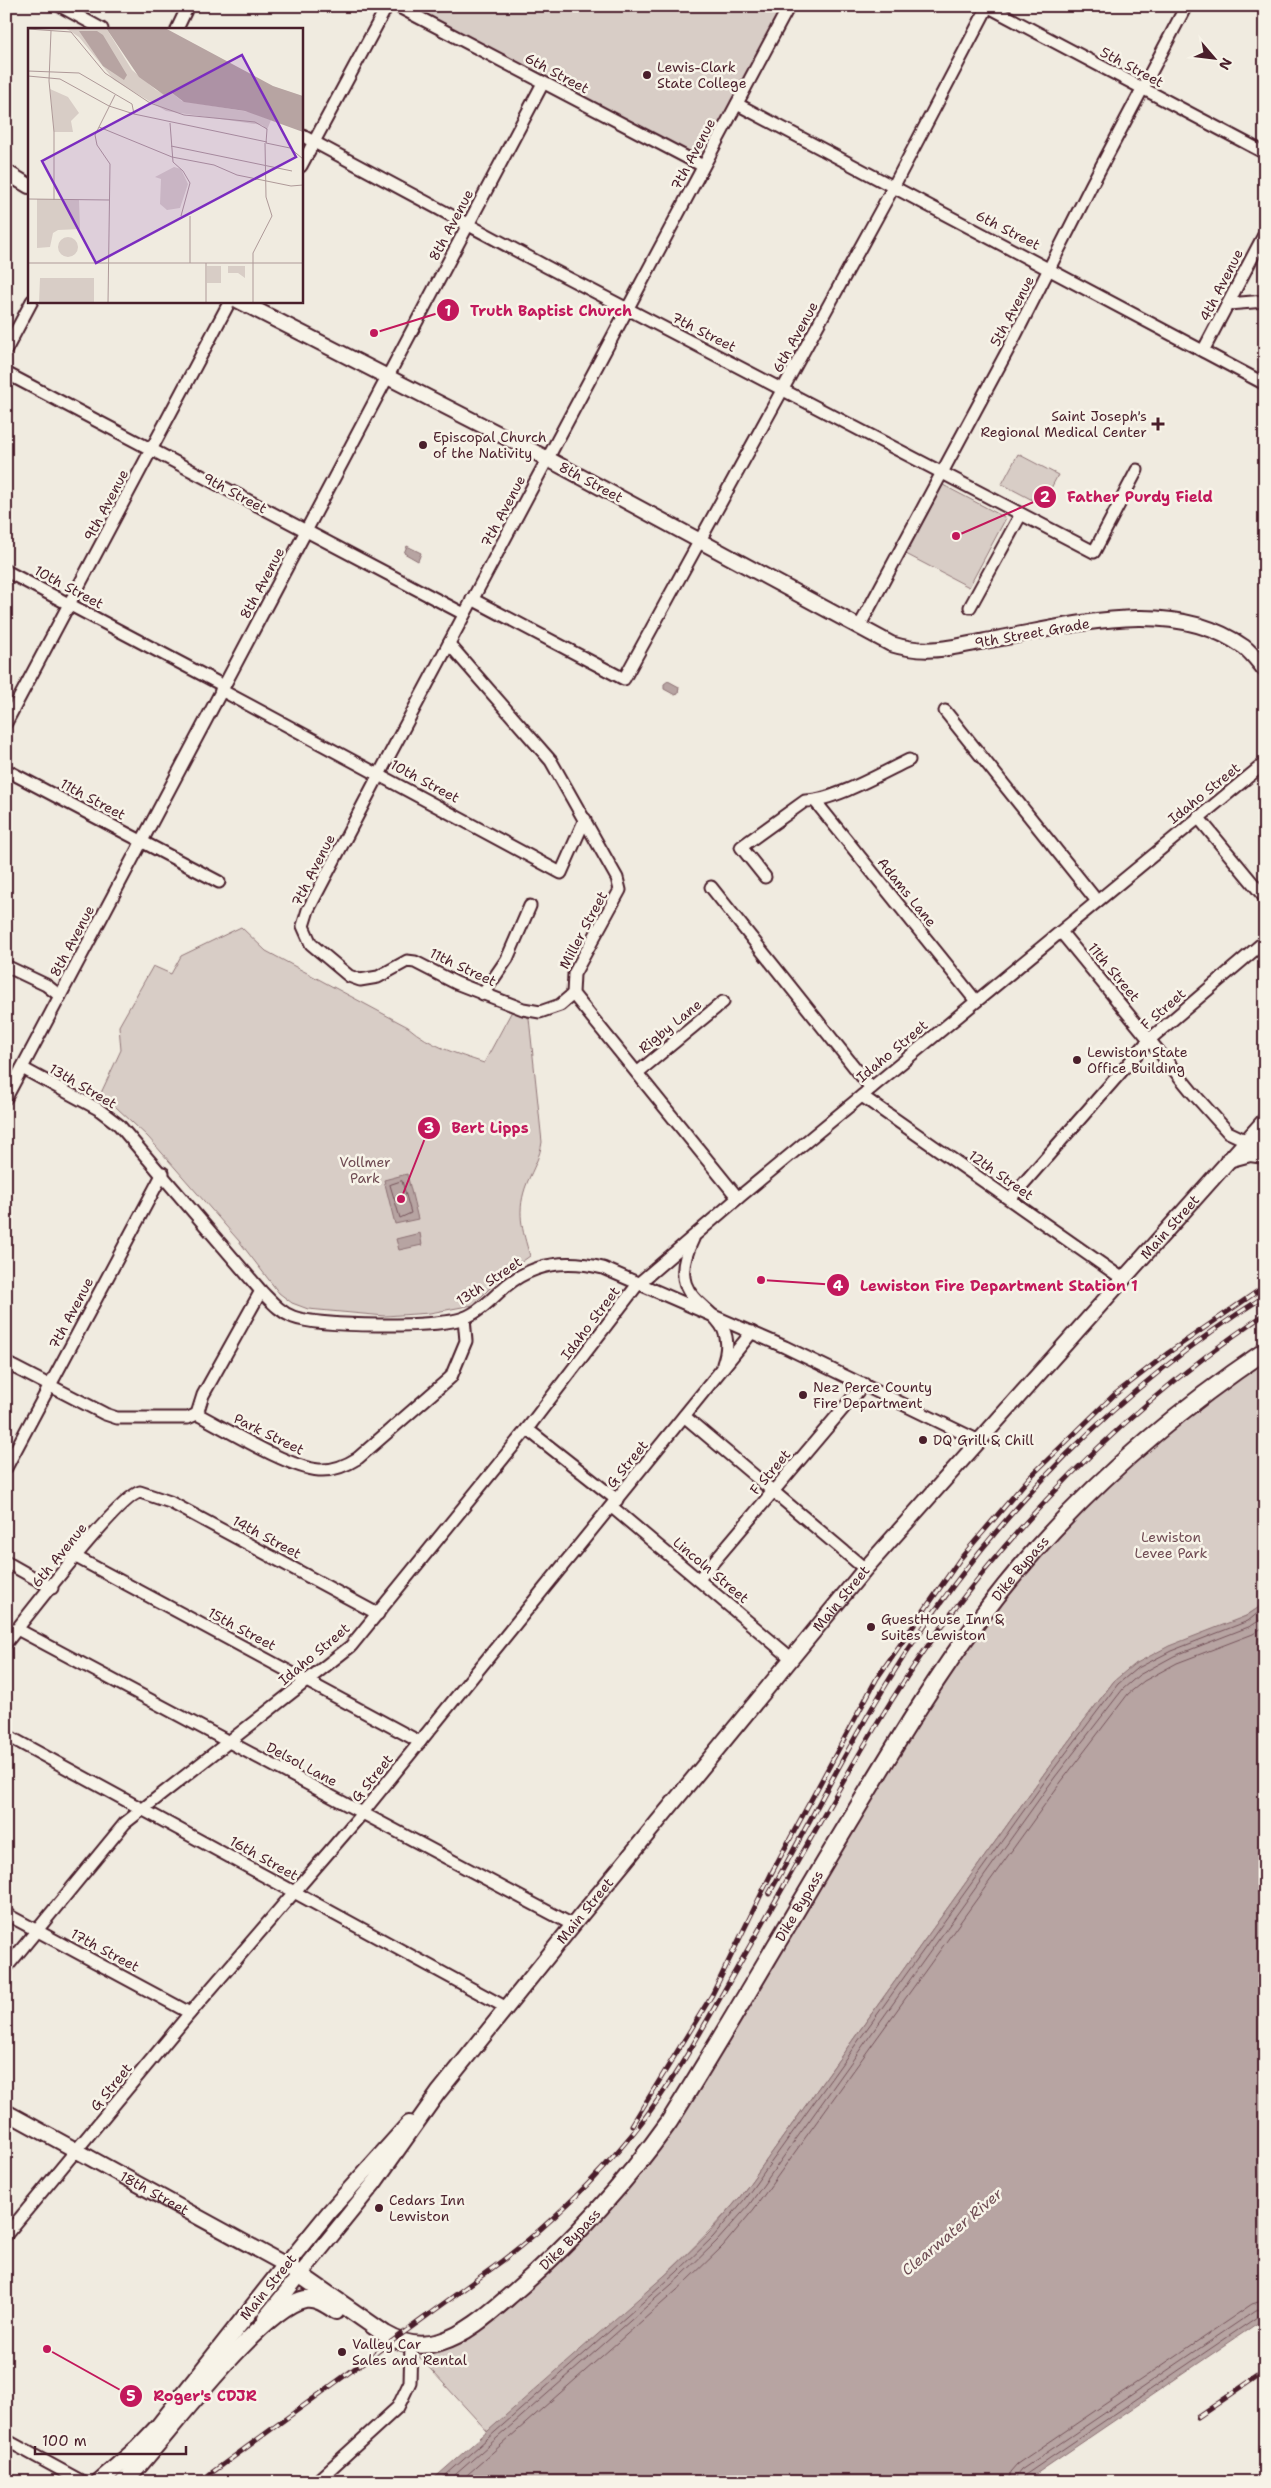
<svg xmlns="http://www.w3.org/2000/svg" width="1271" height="2488" font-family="'Shantell Sans',sans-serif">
<rect width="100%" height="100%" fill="#f0ebe0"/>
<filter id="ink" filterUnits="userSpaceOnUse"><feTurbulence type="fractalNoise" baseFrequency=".02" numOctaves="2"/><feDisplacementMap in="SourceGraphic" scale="10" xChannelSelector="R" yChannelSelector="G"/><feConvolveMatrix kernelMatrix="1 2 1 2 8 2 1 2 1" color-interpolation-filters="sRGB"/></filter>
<g filter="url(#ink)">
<g fill="#d8cdc6" stroke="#917678">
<path d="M419,6H789L703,166L415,15Z"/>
<path d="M1018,454L1058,475L1042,505L1002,484Z"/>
<path d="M943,485L1006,518L969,587L906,554Z"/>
<path d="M241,927L266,951L408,1027C430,1046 457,1054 484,1063L512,1011L529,1018L542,1142C540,1157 533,1169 527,1183C516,1211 522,1229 530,1256L503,1275L473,1305L430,1313L385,1316L308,1309L292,1303L279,1293L239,1241L148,1137L101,1093L121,1050L119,1026L153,966L171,974L181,956Z"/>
<path d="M1265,1351V1599L1258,1608L1246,1616L1114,1681L1046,1771L740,2197C665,2284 574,2356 488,2432L412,2349L467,2329L625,2180L913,1714L1085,1499Z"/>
</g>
<g fill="#b7a4a2" stroke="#8b6f72">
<path d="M407,546L421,553L418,561L404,553Z"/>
<path d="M668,681L679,687L678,694L675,695L664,689V684Z"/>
<path d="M407,1174L418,1219L395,1224L384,1180Z"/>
<path d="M420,1233L422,1245L399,1250L396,1239Z"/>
<path d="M1265,1599V2318L1024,2482H430L672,2269L709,2233L740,2197L1046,1771L1114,1681L1133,1665L1169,1646L1246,1616L1258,1608Z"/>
</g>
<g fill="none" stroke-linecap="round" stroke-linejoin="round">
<g stroke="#76545b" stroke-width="1">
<path d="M402,1181L411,1213L400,1218L390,1185Z"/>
<path d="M438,2482L676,2273L713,2237L744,2200L1050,1774L1118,1684L1136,1669L1171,1651L1248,1621L1265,1607"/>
<path d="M447,2482L680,2277L717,2241L749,2205L1055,1777L1123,1689L1139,1675L1174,1656L1251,1626L1265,1617"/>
<path d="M459,2482L685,2283L723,2246L754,2209L1061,1782L1128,1694L1144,1681L1177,1663L1253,1634L1265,1626"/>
<path d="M1008,2482L1010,2472L1017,2464L1252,2304L1265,2300"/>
<path d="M1016,2482L1017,2475L1021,2470L1256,2310L1265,2308"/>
<path d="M1022,2482L1025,2475L1260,2315L1265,2314"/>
</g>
<defs>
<g id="minor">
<path d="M60,6L102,29"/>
<path d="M397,6L703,166"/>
<path d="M987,6L1265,153"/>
<path d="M177,29L188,6"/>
<path d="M737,104L1265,384"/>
<path d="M301,135L547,267L1094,552L1137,470"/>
<path d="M301,166L387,6"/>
<path d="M1228,304L1265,301"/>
<path d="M6,350L32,301"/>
<path d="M1203,351L1265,233"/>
<path d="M6,373L464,614"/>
<path d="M6,571L224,686"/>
<path d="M472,599L624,679L888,197L988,6"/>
<path d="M970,607L1021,514"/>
<path d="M859,627L1010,346L1092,184L1186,6"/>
<path d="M449,644L551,761L617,878L620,890L574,974L573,994L738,1198"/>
<path d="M221,690L561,873L585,819"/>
<path d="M945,711L1097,901"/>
<path d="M6,723L230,301"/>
<path d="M6,770L219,882"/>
<path d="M815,801L976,1001"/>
<path d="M1198,817L1265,898"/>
<path d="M765,877L741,847L805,801C834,801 882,773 909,760"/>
<path d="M711,887L871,1088"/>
<path d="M1061,932L1192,1092L1228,1132L1245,1140"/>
<path d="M6,966L46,985L60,996"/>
<path d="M483,994L507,959L530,906"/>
<path d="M573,994L560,1005L540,1012L523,1009L456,983L415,962L407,961L378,977L360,980L349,976L311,944L303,926L308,910L374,784L789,6"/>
<path d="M22,1068L98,1109L119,1125L261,1291C271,1301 280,1312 293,1317C319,1327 438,1328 464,1318C480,1312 493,1297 506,1286C535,1262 568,1259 603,1268L785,1347L977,1440"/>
<path d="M637,1073L723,1002"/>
<path d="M862,1096L1123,1279"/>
<path d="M6,1098L543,83"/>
<path d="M1010,1199L1150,1039L1265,941"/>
<path d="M693,1239C655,1316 746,1299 723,1364"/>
<path d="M6,1363L105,1414L117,1418H188L197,1414C226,1429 289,1468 319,1470C333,1471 347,1465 358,1458L451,1377L466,1341L464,1318"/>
<path d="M197,1414L203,1395L261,1291"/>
<path d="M684,1416L865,1569"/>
<path d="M527,1429L617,1500"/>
<path d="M6,1468L163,1173"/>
<path d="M612,1507L791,1658"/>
<path d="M76,1557L420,1742"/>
<path d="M6,1562L52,1588"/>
<path d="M699,1579L864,1384"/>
<path d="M17,1629L573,1925"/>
<path d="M6,1643C25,1619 119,1496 140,1492L170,1502L378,1614"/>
<path d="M6,1735L507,2008"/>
<path d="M6,1914L190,2013"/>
<path d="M6,1968L125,1823L351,1646L527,1429L638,1284L738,1198L1265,763"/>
<path d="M6,2235L190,2013L359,1817L752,1332"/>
<path d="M6,2440L83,2482"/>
<path d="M316,2482L398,2407L410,2382L411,2344"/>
</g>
<g id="major">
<path d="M6,172L29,186"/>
<path d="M239,301L548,459L891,644C926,655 949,648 985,641C1067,627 1170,594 1244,647C1252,653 1259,663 1265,670"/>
<path d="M1245,1140L1265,1146"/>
<path d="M1228,1160L1250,1154L1265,1156"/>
<path id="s1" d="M6,2112L286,2265L329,2212L409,2123"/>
<path id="s2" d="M265,2318L375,2182L438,2093L573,1925L865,1569L1265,1120"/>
</g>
<g id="highway">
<path id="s3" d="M99,2482L138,2448L159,2426L286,2265L385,2334C402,2344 420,2348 440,2342C467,2334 491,2312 512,2294C572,2242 623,2187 669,2122C732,2022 791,1918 852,1817C893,1749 933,1681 981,1617C1058,1513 1157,1424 1265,1351"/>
<path d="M124,2482C162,2443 259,2308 305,2299C316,2297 327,2305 336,2311"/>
</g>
</defs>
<use href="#minor" stroke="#4a1f2b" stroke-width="15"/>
<use href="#major" stroke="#4a1f2b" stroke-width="18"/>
<use href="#highway" stroke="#4a1f2b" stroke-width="20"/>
<use href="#minor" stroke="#f7f3e8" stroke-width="11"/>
<use href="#major" stroke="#f7f3e8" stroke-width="14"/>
<use href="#highway" stroke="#f7f3e8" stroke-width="16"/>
<defs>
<g id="rail">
<path d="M769,1894C815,1814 855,1731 906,1653C999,1511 1120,1387 1265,1296"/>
<path d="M632,2125L712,1995L771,1874L877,1678L960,1559L1029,1478L1114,1395L1168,1353L1265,1286"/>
<path d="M1198,2417L1265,2371"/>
<path d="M199,2482L502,2261C551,2223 595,2180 634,2132C674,2082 704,2026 736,1970C782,1890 827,1808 874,1729C973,1563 1105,1422 1265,1314"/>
</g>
</defs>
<use href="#rail" stroke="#4a1f2b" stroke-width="5"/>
<use href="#rail" stroke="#f7f3e8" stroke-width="3" stroke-dasharray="9" stroke-linecap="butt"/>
</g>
</g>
<g fill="#4a1f2b" stroke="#f7f3e8" stroke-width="2">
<circle cx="647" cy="75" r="5"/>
<path d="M1155.5 416.5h5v5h5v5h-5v5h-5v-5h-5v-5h5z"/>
<circle cx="423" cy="445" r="5"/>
<circle cx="1077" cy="1060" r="5"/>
<circle cx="803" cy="1395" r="5"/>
<circle cx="923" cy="1440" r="5"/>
<circle cx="871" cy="1627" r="5"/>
<circle cx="379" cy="2208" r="5"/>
<circle cx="342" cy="2352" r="5"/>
</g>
<g text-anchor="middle" stroke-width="5" stroke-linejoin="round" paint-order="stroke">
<g font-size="14" fill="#4a1f2b" stroke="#f7f3e8" text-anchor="start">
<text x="657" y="72">Lewis-Clark<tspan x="657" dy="16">State College</tspan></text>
<text x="1147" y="421" text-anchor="end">Saint Joseph's<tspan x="1147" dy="16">Regional Medical Center</tspan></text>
<text x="433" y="442">Episcopal Church<tspan x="433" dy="16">of the Nativity</tspan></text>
<text x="1087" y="1057">Lewiston State<tspan x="1087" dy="16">Office Building</tspan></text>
<text x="813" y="1392">Nez Perce County<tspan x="813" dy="16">Fire Department</tspan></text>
<text x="933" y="1445">DQ Grill &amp; Chill</text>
<text x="881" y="1624">GuestHouse Inn &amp;<tspan x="881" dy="16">Suites Lewiston</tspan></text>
<text x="389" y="2205">Cedars Inn<tspan x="389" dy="16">Lewiston</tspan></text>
<text x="352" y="2349">Valley Car<tspan x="352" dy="16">Sales and Rental</tspan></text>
</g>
<g font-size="14" fill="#4a1f2b" stroke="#f7f3e8">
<text transform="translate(1132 67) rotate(28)" y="5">5th Street</text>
<text transform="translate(557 73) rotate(28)" y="5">6th Street</text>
<text transform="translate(693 154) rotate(-62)" y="5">7th Avenue</text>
<text transform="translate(451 225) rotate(-62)" y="5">8th Avenue</text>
<text transform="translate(1008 230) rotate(27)" y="5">6th Street</text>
<text transform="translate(1221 285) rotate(-63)" y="5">4th Avenue</text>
<text transform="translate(1012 311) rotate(-62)" y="5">5th Avenue</text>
<text transform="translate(704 332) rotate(27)" y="5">7th Street</text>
<text transform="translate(795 337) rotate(-61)" y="5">6th Avenue</text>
<text transform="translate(591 482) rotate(28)" y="5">8th Street</text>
<text transform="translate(235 493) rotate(28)" y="5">9th Street</text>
<text transform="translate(106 505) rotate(-62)" y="5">9th Avenue</text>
<text transform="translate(503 511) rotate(-62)" y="5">7th Avenue</text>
<text transform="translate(262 583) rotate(-62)" y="5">8th Avenue</text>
<text transform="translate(69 587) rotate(28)" y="5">10th Street</text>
<text transform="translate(1032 633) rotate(-10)" y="5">9th Street Grade</text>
<text transform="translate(425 781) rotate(28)" y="5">10th Street</text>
<text transform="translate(1204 793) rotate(-39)" y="5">Idaho Street</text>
<text transform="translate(93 799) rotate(28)" y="5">11th Street</text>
<text transform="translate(313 870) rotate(-63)" y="5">7th Avenue</text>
<text transform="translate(907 892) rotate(51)" y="5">Adams Lane</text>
<text transform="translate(583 930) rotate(-62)" y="5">Miller Street</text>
<text transform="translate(72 941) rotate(-62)" y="5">8th Avenue</text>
<text transform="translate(463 967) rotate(25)" y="5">11th Street</text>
<text transform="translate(1114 972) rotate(50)" y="5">11th Street</text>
<text transform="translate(1163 1009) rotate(-41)" y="5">F Street</text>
<text transform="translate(670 1026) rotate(-39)" y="5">Rigby Lane</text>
<text transform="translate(892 1051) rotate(-40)" y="5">Idaho Street</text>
<text transform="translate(83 1086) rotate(30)" y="5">13th Street</text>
<text transform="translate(1001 1175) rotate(35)" y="5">12th Street</text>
<text dy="5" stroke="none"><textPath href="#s2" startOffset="1418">Main Street</textPath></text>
<text transform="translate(489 1281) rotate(-34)" y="5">13th Street</text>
<text transform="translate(71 1313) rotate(-62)" y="5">7th Avenue</text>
<text transform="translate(590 1323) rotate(-53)" y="5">Idaho Street</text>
<text transform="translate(269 1434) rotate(26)" y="5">Park Street</text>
<text transform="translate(627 1464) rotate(-51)" y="5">G Street</text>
<text transform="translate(770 1472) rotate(-50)" y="5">F Street</text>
<text transform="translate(267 1537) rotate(28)" y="5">14th Street</text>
<text transform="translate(59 1555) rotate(-51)" y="5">6th Avenue</text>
<text dy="5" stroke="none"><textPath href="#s3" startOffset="1442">Dike Bypass</textPath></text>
<text transform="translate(711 1570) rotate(40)" y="5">Lincoln Street</text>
<text dy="5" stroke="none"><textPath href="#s2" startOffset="922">Main Street</textPath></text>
<text transform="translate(242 1629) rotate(28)" y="5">15th Street</text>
<text transform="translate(314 1654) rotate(-40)" y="5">Idaho Street</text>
<text transform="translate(302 1764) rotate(28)" y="5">Delsol Lane</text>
<text transform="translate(372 1778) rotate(-51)" y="5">G Street</text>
<text transform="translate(264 1858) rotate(29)" y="5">16th Street</text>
<text dy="5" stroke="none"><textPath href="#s3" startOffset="1038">Dike Bypass</textPath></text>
<text dy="5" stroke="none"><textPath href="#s2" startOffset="518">Main Street</textPath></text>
<text transform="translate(105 1950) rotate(28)" y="5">17th Street</text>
<text transform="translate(111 2087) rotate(-51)" y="5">G Street</text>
<text dy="5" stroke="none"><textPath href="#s1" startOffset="169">18th Street</textPath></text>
<text dy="5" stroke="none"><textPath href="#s3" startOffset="632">Dike Bypass</textPath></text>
<text transform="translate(268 2287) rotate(-51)" y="5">Main Street</text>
</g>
<g font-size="14" fill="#6e4a52" stroke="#f7f3e8">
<text x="365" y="1167">Vollmer<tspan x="365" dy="16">Park</tspan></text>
<text x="1171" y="1542">Lewiston<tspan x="1171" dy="16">Levee Park</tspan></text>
</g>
<g font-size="15" font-style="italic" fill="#704e55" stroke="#f7f3e8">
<text transform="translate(952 2232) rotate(-40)" y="5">Clearwater River</text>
</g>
</g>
<g transform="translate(28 28)">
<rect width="275" height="275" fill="#f0ebe0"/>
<path d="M37,0H78L104,42L128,62L138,67L144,65L154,73L222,84L243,92L239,102L234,97L138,83L86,52L51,9ZM22,61L40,69L51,85L43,93L45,104H26ZM146,139L153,141L160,156L152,180L139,182L132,176L133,151L127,149ZM9,171L51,172L52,201L30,202L25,205L22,219L9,220ZM30 219a10 10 0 1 1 20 0a10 10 0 1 1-20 0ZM179,238H193V255H179ZM200,238H217V250L210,245H200ZM12,250H66V275H11Z" fill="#d8cdc6"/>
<path d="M78,0H137L245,58L275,68V104L217,83L156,74L144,65L136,67L111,49ZM51,3H69L75,7L99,47L96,52L75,38Z" fill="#b7a4a2"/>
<path fill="none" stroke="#ae9998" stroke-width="1" d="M0,1L43,4L77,45L122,75L156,87L227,94L239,101L238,115L262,120L275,131M23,3L21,53L26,104V172M0,43L51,45L104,76L106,86M0,48L32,51L81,78L106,86L239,114M142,95L145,134L155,143L162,155L153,188M71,99L144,129L186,137L209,147L263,158L275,157M143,118L264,143M0,171L82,172M162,188V235M0,235H81M81,235H275M80,275L82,136L69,117L67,107L87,67M178,275V235M225,275V225L244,188L238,169L237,115"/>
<path fill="#7b2cbf" fill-opacity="0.15" stroke="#7b2cbf" stroke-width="2.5" d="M214,27L268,129L68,235L14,133Z"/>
<rect width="275" height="275" fill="none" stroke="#4a1f2b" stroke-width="2.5"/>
</g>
<path fill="none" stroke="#c2185b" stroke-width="2" d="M374 333L448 310M956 536L1045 497M401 1199L429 1128M761 1280L838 1285M47 2349L131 2396"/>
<g fill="#c2185b" stroke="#f7f3e8" stroke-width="2">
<circle cx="374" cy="333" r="5"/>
<circle cx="956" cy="536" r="5"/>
<circle cx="401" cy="1199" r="5"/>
<circle cx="761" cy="1280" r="5"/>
<circle cx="47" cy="2349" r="5"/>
<circle cx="448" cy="310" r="12"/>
<circle cx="1045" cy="497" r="12"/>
<circle cx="429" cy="1128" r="12"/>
<circle cx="838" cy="1285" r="12"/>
<circle cx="131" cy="2396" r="12"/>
</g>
<g font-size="15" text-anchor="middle" font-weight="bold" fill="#fff">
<text x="448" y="316">1</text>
<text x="1045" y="502">2</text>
<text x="429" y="1133">3</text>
<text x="838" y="1291">4</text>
<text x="131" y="2401">5</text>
</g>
<g font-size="15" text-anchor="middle" font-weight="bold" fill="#c2185b" stroke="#f7f3e8" stroke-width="5" stroke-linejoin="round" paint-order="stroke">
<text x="551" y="316">Truth Baptist Church</text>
<text x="1140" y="502">Father Purdy Field</text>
<text x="490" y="1133">Bert Lipps</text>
<text x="999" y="1291">Lewiston Fire Department Station 1</text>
<text x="205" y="2401">Roger's CDJR</text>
</g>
<rect width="1271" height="2488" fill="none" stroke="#f7f3e8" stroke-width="25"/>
<rect x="12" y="12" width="1246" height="2463" fill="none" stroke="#4a1f2b" stroke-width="2" filter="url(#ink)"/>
<g transform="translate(1214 58) rotate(118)" stroke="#f7f3e8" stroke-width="4" paint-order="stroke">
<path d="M0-4L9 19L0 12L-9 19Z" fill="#4a1f2b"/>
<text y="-8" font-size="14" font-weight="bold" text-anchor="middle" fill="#4a1f2b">N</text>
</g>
<path d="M35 2446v8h151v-8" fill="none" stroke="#4a1f2b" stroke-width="2.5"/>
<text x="42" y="2446" font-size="15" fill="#4a1f2b" stroke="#f7f3e8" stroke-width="4" paint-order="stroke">100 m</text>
</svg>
